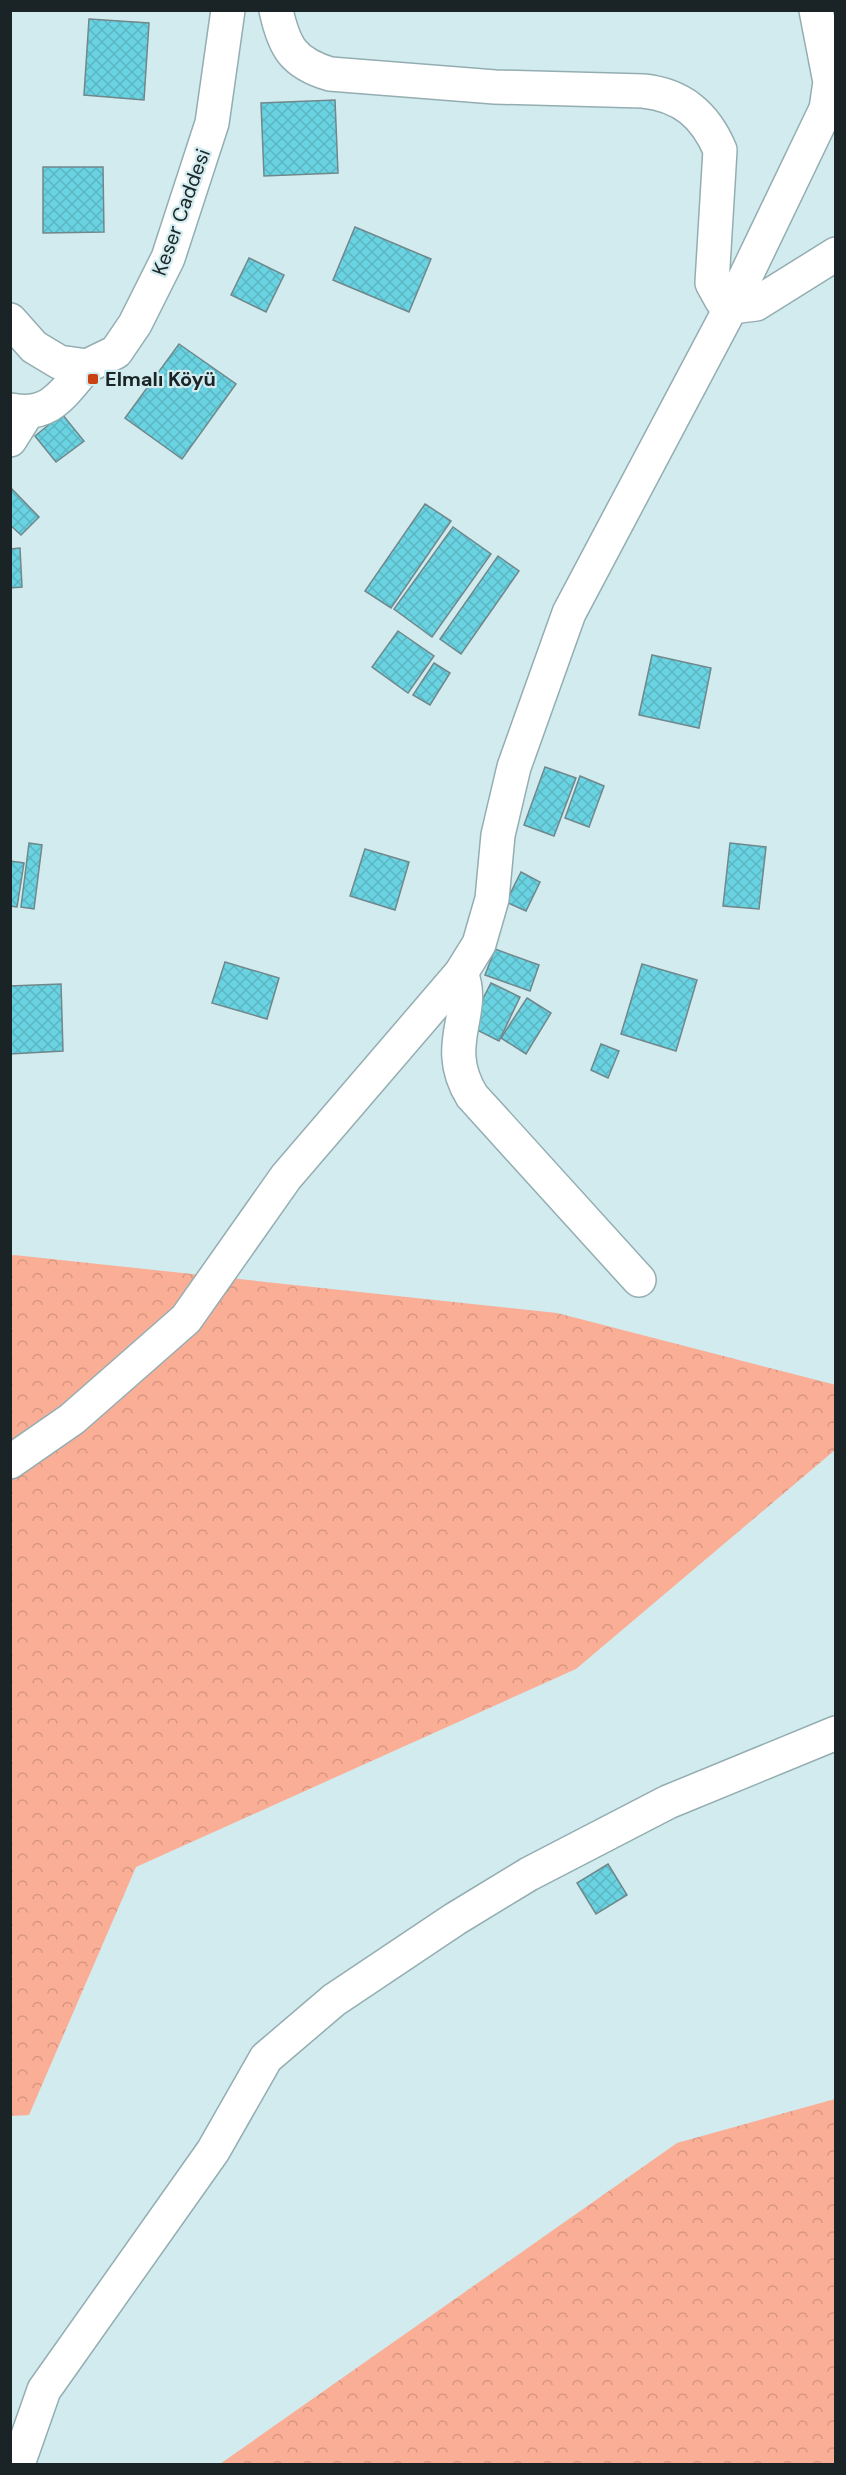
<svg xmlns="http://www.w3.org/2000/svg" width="846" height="2475" font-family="'DM Sans',sans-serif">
<defs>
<pattern id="forest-crowns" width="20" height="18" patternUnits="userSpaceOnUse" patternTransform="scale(1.5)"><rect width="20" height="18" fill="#fbae96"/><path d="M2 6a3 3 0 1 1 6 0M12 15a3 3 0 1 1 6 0" fill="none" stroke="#d79681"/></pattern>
<pattern id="building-cross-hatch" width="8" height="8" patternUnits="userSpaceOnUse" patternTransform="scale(1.5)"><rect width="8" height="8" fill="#6ad3e2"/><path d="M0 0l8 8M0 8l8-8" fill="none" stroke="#5bb5c2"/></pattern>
</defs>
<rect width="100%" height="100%" fill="#d1ebef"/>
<g fill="url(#forest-crowns)">
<path d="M14,1255L557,1313L836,1385L835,1450L576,1669L136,1867L29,2115L11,2116L10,1256Z"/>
<path d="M835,2099V2464H220L677,2143Z"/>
</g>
<g fill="url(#building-cross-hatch)" stroke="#70878b" stroke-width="1.5">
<path d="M89,19L149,23L144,100L84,95Z"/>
<path d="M335,100L338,173L264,176L261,103Z"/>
<path d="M43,167H103L104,232L43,233Z"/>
<path d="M355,227L431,259L409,312L333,280Z"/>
<path d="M249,258L284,275L266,312L231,295Z"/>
<path d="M179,344L236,384L182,459L125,418Z"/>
<path d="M62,414L84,441L56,462L35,436Z"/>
<path d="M10,487L39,517L21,535L10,525Z"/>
<path d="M425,504L451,521L391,608L365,591Z"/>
<path d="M453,527L491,554L432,637L394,609Z"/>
<path d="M20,548L22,587L10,588V549Z"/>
<path d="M498,556L519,571L461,654L440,639Z"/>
<path d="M398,631L434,656L408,693L372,667Z"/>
<path d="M652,655L711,668L699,728L639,715Z"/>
<path d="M434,663L450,673L430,705L413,695Z"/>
<path d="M545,767L576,778L554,836L524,825Z"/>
<path d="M580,776L604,786L589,827L565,818Z"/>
<path d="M29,843L42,845L34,909L21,907Z"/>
<path d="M730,843L766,847L759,909L723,906Z"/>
<path d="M365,849L409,862L395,910L350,896Z"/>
<path d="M10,861L24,863L17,907L10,906Z"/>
<path d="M521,872L540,882L526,911L506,902Z"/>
<path d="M495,949L539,965L530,991L485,975Z"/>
<path d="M225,962L279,978L267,1019L212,1003Z"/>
<path d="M642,964L697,980L676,1051L621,1034Z"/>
<path d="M491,983L520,997L499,1041L469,1026Z"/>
<path d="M61,984L63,1051L10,1054V986Z"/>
<path d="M527,998L551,1013L526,1054L501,1038Z"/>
<path d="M601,1044L619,1051L608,1078L591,1070Z"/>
<path d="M608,1864L627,1895L596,1914L577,1883Z"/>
</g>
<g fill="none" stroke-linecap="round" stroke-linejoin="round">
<defs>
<g id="minor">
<path d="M276,10C284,47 293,63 330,74L495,87L643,91C682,95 705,115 720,150L712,283L722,301L731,307L756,304L836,254"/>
<path d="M10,320L34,347L59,362L87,366L116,352L135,324L168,258L212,123L228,10"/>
<path d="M10,410C51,418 63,393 87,366"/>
<path d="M10,440L27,413"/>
<path d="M461,973C478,1013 440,1044 472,1096L639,1280"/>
<path d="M10,1462L72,1419L186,1319L286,1177L461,973L479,944L492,899L498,835L514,767L569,613L731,307L826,109L830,82L816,10"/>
<path d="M18,2464L44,2390L213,2151L266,2058L334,2000L455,1919L529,1874L668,1802L836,1733"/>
</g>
</defs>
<use href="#minor" stroke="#94adb1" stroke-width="36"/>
<use href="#minor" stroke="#fff" stroke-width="33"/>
</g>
<rect fill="#ca4211" stroke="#d1ebef" stroke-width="2" x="87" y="373" width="12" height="12" rx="3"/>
<g text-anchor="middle" stroke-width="4.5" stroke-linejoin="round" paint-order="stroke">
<g font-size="20" fill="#1a2426" stroke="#d1ebef">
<text transform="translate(181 212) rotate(-70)" y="7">Keser Caddesi</text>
</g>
<g font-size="20" font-weight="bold" fill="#1a2426" stroke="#d1ebef" text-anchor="start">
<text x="105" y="386">Elmalı Köyü</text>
</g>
</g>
<rect width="846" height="2475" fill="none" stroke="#1a2426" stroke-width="24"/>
</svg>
